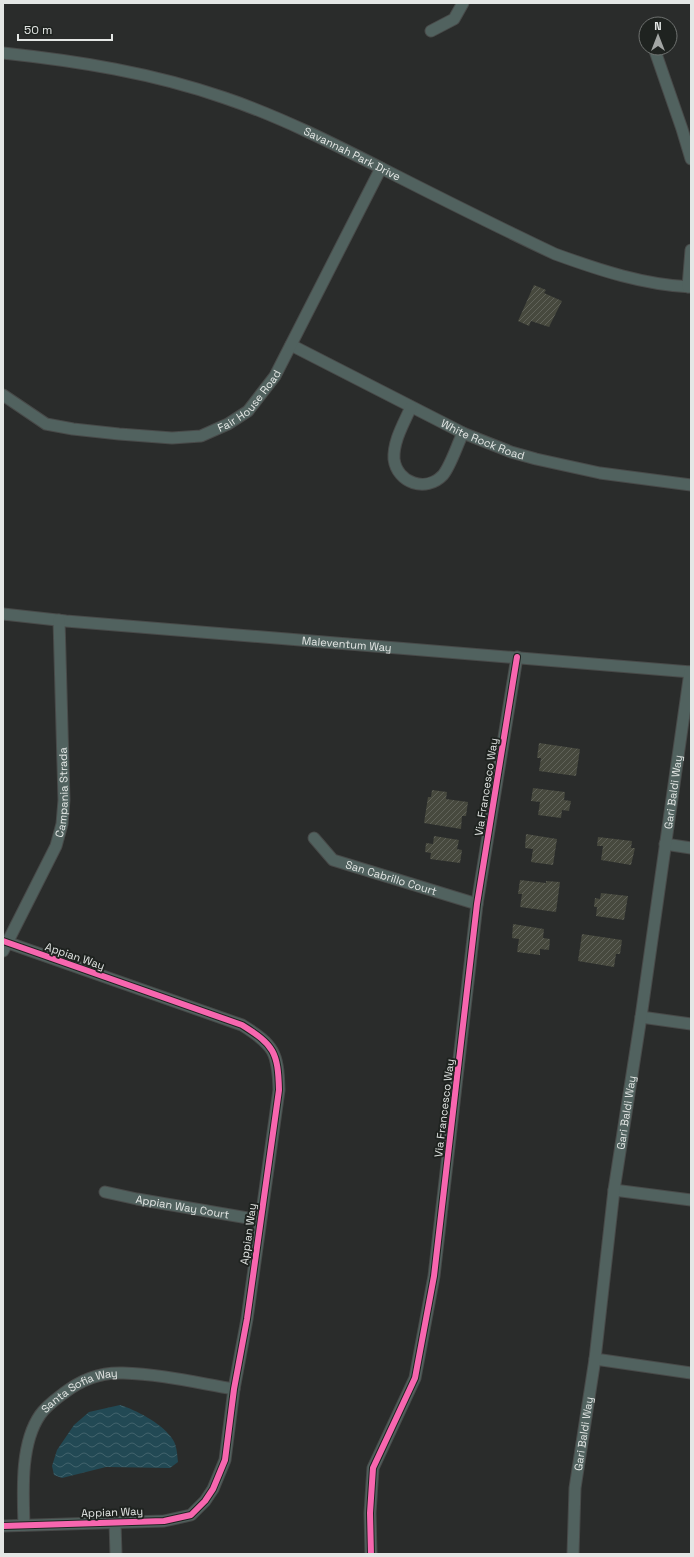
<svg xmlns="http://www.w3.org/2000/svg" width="694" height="1557" font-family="'Space Grotesk',sans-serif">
<defs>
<pattern id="water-waves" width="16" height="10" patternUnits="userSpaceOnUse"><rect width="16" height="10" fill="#224954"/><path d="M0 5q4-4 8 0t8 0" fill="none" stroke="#42636c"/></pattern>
<pattern id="building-hatch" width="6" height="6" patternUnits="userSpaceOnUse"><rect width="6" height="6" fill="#47493e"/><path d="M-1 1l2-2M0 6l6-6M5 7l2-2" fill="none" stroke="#61635a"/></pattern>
</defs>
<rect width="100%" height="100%" fill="#2a2c2b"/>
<path fill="url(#water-waves)" d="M120,1405C136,1410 161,1423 171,1437C177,1444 177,1453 178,1462L170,1468L106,1467L62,1478L54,1475L52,1466L57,1450L74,1425L89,1412Z"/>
<g fill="url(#building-hatch)">
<path d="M534,285L546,290L544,293L562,301L549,327L531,321L529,326L518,321Z"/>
<path d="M539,743L580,749L576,776L539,771L541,758H537Z"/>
<path d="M533,788L565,792L564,800L571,801L569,811L562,810L561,818L538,815L540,802L531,801Z"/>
<path d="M432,790L447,792L446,799L468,802L466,816H462L461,829L424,823L428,797H431Z"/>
<path d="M526,834L557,839L553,865L531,862L533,849L525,848Z"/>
<path d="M434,836L459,840L457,849L462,850L460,863L430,859L431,853L425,852L426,843L433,844Z"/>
<path d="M598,837L632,841L631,848H635L631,865L601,860L603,846H597Z"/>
<path d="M520,880L546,883V881L560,882L556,912L520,907L522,894H518Z"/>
<path d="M601,893L628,896L624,920L596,916L597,907H594L595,898L600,899Z"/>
<path d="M513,924L544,929L543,938L550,939L549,950L540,949V955L517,952L519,939L512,938Z"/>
<path d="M582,934L622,940L620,954H616L614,967L578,961Z"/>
</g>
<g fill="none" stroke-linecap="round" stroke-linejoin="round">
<defs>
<g id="street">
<path d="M431,31L454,19L463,3"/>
<path d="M654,48L682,129L691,159"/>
<path id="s1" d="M3,53C78,61 153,73 225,98C281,117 334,144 387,171C442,199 498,227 555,254C599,270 644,285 691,287"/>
<path d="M688,287L691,250"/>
<path id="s2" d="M291,345L463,433L511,452L536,459L600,473L691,485"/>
<path id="s3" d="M3,395L46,424L73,429L119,434L172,438L201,436L228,424L248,411L275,376L381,168"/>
<path d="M411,407C404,423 393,441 394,459C397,483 426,493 443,475C451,465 457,445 463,433"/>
<path id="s4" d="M3,614L66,621L691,672"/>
<path id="s5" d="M314,838L333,860L477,904"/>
<path d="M665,844L691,848"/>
<path d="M3,941L242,1025C274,1045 278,1052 279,1090L247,1319L234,1389L225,1460L213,1489L205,1501L191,1515L164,1521L3,1526"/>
<path id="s6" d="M3,951L56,846L62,824L64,800L59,620"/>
<path d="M641,1017L691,1024"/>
<path d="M614,1190L691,1200"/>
<path id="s7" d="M105,1192L137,1199L260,1220"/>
<path d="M595,1359L691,1373"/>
<path d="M115,1522L116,1554"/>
<path id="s8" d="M24,1525C23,1492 20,1444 40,1415C46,1406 56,1399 64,1393C82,1379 101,1372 123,1373C160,1374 198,1383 234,1389"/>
<path d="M371,1554L370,1513L373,1468L415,1378L434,1276L477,904L517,657"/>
<path id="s9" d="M573,1554L575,1488L595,1359L614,1190L641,1017L690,672"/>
</g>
</defs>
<use href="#street" stroke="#484a49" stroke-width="13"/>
<use href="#street" stroke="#51625f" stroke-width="11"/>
<defs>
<g id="cycleway">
<path d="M3,941L242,1025C274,1045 278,1052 279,1090L247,1319L234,1389L225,1460L213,1489L205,1501L191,1515L164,1521L3,1526"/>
<path d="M371,1554L370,1513L373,1468L415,1378L434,1276L477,904L517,657"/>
</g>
</defs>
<use href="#cycleway" stroke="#1f2320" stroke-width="8"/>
<use href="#cycleway" stroke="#f766af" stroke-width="6"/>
</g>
<g text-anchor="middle" stroke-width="4" stroke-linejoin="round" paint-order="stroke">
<g font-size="11" fill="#e4e7e5" stroke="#1f2320">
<text dy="4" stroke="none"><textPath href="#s1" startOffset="366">Savannah Park Drive</textPath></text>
<text dy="4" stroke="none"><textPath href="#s3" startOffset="269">Fair House Road</textPath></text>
<text dy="4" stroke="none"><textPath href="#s2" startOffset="214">White Rock Road</textPath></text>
<text dy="4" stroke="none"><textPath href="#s4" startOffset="345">Maleventum Way</textPath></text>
<text transform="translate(486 787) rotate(-81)" y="4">Via Francesco Way</text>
<text dy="4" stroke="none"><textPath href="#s6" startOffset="172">Campania Strada</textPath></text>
<text dy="4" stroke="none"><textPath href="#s9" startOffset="769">Gari Baldi Way</textPath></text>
<text dy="4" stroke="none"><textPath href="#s5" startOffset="90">San Cabrillo Court</textPath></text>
<text transform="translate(75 956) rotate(19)" y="4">Appian Way</text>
<text transform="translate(444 1108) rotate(-83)" y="4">Via Francesco Way</text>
<text dy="4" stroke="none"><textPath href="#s9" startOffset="445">Gari Baldi Way</textPath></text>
<text dy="4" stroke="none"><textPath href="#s7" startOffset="79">Appian Way Court</textPath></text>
<text transform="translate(248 1234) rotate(-82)" y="4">Appian Way</text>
<text dy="4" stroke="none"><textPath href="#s8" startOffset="161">Santa Sofia Way</textPath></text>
<text dy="4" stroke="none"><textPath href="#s9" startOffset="121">Gari Baldi Way</textPath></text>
<text transform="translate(112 1512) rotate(-2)" y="4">Appian Way</text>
</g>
</g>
<rect width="694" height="1557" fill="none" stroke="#e4e7e5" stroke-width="8"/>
<g transform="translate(658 36)"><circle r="19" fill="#1f2320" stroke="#6e716f"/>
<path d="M0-3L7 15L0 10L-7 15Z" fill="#a3a6a4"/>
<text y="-6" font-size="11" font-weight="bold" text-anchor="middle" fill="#e4e7e5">N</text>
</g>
<path d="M18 34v6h94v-6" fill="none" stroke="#e4e7e5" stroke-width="2"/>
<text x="24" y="34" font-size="12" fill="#e4e7e5" stroke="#1f2320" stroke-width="3" paint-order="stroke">50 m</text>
</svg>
